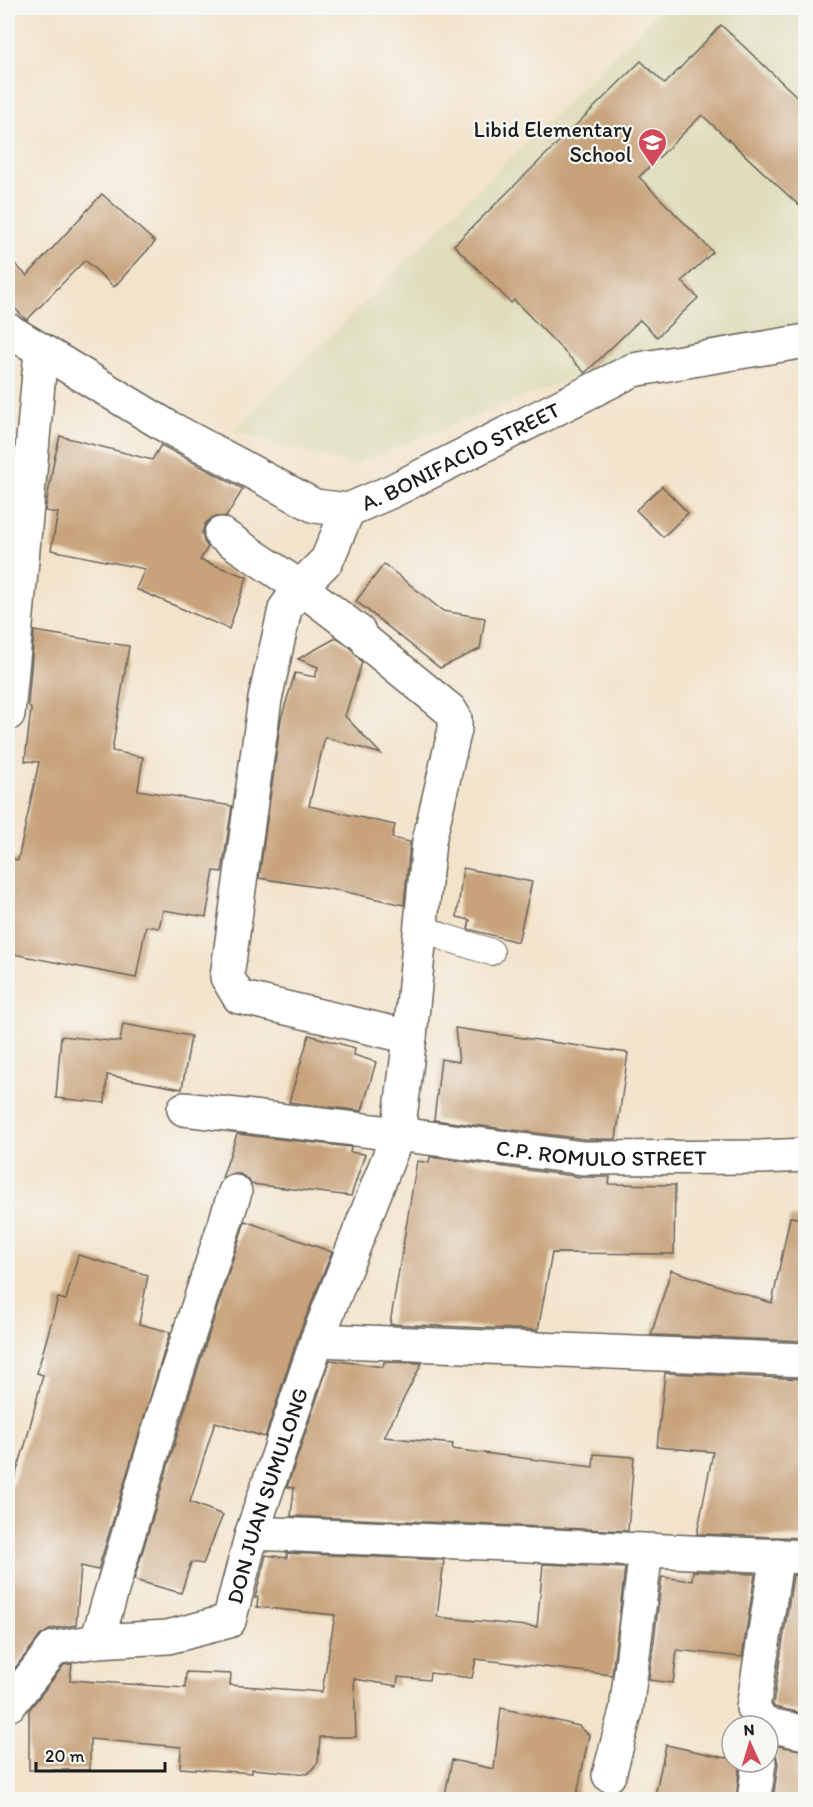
<svg xmlns="http://www.w3.org/2000/svg" width="813" height="1807" font-family="Itim,sans-serif">
<rect width="100%" height="100%" fill="#f6f6f2"/>
<filter id="ink" filterUnits="userSpaceOnUse"><feTurbulence type="fractalNoise" baseFrequency=".0167" numOctaves="2"/><feDisplacementMap in="SourceGraphic" scale="12" xChannelSelector="R" yChannelSelector="G"/><feConvolveMatrix kernelMatrix="1 2 1 2 8 2 1 2 1" color-interpolation-filters="sRGB"/></filter>
<filter id="wash" filterUnits="userSpaceOnUse"><feTurbulence type="fractalNoise" baseFrequency=".008" numOctaves="4" result="noise"/><feDisplacementMap in="SourceGraphic" scale="24" xChannelSelector="R" yChannelSelector="G"/><feGaussianBlur stdDeviation="1.35" result="paint"/><feColorMatrix in="noise" values="0 0 0 0 0 0 0 0 0 0 0 0 0 0 0 0 0 1.4 0 .05"/><feComposite in="paint" operator="in"/></filter>
<g filter="url(#wash)">
<rect width="100%" height="100%" fill="#f3e3cb"/>
<path fill="#dfddbb" d="M662,8H805V328L629,356L351,465L234,431Z"/>
<g id="blocks">
<g fill="#c7a27a">
<path d="M721,25L806,105V212L702,115L639,177L713,252L682,281L698,298L657,337L640,320L585,373L514,300L511,303L454,245L641,61L665,84Z"/>
<path d="M102,194L155,242L114,287L85,260L27,320L8,302V257L27,276Z"/>
<path d="M60,436L152,460L161,445L243,489L226,517H213L205,524L202,533L204,542L208,547L200,560L247,577L229,629L136,589L145,569L51,550L58,513L45,511L54,460Z"/>
<path d="M662,486L688,513L663,537L636,510Z"/>
<path d="M384,564L443,611L485,618L480,649L440,668L356,601Z"/>
<path d="M34,631L129,646L112,751L143,757L138,790L232,806L222,872L214,871L206,917L163,910L159,928L146,926L136,978L8,953V858L18,860L39,762L25,761L31,709L28,705Z"/>
<path d="M336,638L351,648L362,662L345,716L381,754L325,737L309,806L395,825L392,838L410,842L404,905L342,891L259,878L281,719L295,673L315,677L318,667L298,659Z"/>
<path d="M463,868L532,882L518,942L468,929L470,920L457,917Z"/>
<path d="M123,1024L191,1036L182,1089L107,1075L105,1103L56,1098L61,1036L120,1042Z"/>
<path d="M455,1028L628,1053L616,1139H584L434,1120L441,1059L459,1062Z"/>
<path d="M309,1035L355,1048L354,1055L376,1062L362,1111L289,1102Z"/>
<path d="M237,1134L351,1147L350,1152L365,1154L351,1196L251,1184L248,1179L240,1174H231L222,1178Z"/>
<path d="M430,1157L581,1177H610L609,1184L675,1185L674,1254L552,1253L538,1330L390,1324L417,1161L429,1163Z"/>
<path d="M790,1217L806,1219V1341L651,1335L671,1270L772,1303Z"/>
<path d="M245,1221L332,1252L299,1334L265,1437L215,1422L190,1502L223,1515L203,1564L191,1562L181,1593L134,1580L185,1409Z"/>
<path d="M78,1255L148,1275L139,1324L170,1332L98,1570L81,1566L76,1625L51,1629L40,1636L8,1677V1499L26,1442L43,1375L37,1373L58,1298L66,1300Z"/>
<path d="M330,1360L383,1367L384,1362L422,1363L384,1437L453,1444L452,1449L593,1467L594,1454L634,1457L628,1531L291,1516L294,1488L287,1487Z"/>
<path d="M665,1373L806,1379V1538L697,1534L713,1452L657,1447Z"/>
<path d="M287,1553L444,1560L437,1617L537,1627L543,1564L625,1568L612,1675L476,1659L472,1678L430,1673L429,1680L398,1677L397,1686L354,1679L356,1737H320L318,1762L308,1774L252,1769V1773L180,1768L181,1747L90,1739V1770H29V1710L64,1665L72,1664L70,1680L185,1688L186,1672L231,1674L230,1685L322,1692L335,1615L257,1607L258,1597L255,1598L266,1555L287,1558Z"/>
<path d="M693,1571L755,1574L742,1657L677,1650L673,1683L649,1680L662,1577L692,1581Z"/>
<path d="M793,1575L806,1576V1714L774,1707L773,1704Z"/>
<path d="M501,1708L579,1726L589,1735L576,1800H444L452,1760L494,1769Z"/>
<path d="M732,1740V1762H740L736,1800H654L666,1745L727,1758Z"/>
<path d="M768,1744L806,1751V1800H773L778,1764L776,1754Z"/>
</g>
</g>
</g>
<g filter="url(#ink)">
<use href="#blocks" fill-opacity="0" stroke="#676259" stroke-width="1.5"/>
<g fill="none" stroke-linecap="round" stroke-linejoin="round">
<defs>
<path id="service" d="M420,926L441,936L491,952"/>
<g id="minor">
<path id="s1" d="M8,330L168,427L315,506L348,510L390,492L633,370L806,341"/>
<path d="M348,510L327,560L300,587L285,609L265,699L227,977L239,997L410,1037"/>
<path d="M221,534L300,587L359,632"/>
<path d="M8,714L41,351"/>
<path id="s2" d="M184,1109L398,1134L583,1158L761,1157L806,1155"/>
<path d="M317,1340L806,1360"/>
<path d="M252,1533L806,1557"/>
<path d="M97,1641L167,1403L235,1192"/>
<path id="s3" d="M8,1704H10L54,1648L97,1641L168,1637L229,1621L252,1533L317,1340L398,1134L410,1037L429,841L455,729V718L450,710L369,644"/>
<path d="M764,1724L806,1733"/>
<path d="M764,1726L753,1708L777,1555"/>
<path d="M609,1775L626,1711L646,1551"/>
<path d="M754,1800L759,1762"/>
</g>
</defs>
<use href="#service" stroke="#676259" stroke-width="28"/>
<use href="#minor" stroke="#676259" stroke-width="36"/>
<use href="#service" stroke="#fff" stroke-width="26"/>
<use href="#minor" stroke="#fff" stroke-width="33"/>
</g>
</g>
<defs>
<symbol id="school-pin" viewBox="-11 -11 22 30"><path d="M0 17L-7.5 6A9.5 9.5 0 1 1 7.5 6Z" fill="#d1495b" stroke="#f6f6f2"/><path d="M0-5L7-2L0 1L-7-2ZM-4 1L0 2.5L4 1V4Q0 6-4 4Z" fill="#fff"/></symbol>
</defs>
<g fill-rule="evenodd">
<use href="#school-pin" x="636" y="126" width="33" height="45"/>
</g>
<g text-anchor="middle" stroke-width="4.5" stroke-linejoin="round" paint-order="stroke">
<g font-size="22" fill="#1c1c1c" stroke="#f6f6f2" text-anchor="end">
<text x="632" y="137">Libid Elementary<tspan x="632" dy="25">School</tspan></text>
</g>
<g font-size="22" fill="#1c1c1c" stroke="#f6f6f2">
<text dy="8" stroke="none"><textPath href="#s1" startOffset="512">A. BONIFACIO STREET</textPath></text>
<text dy="8" stroke="none"><textPath href="#s2" startOffset="420">C.P. ROMULO STREET</textPath></text>
<text dy="8" stroke="none"><textPath href="#s3" startOffset="382">DON JUAN SUMULONG</textPath></text>
</g>
</g>
<rect width="813" height="1807" fill="none" stroke="#f6f6f2" stroke-width="30"/>
<g transform="translate(750 1744) rotate(356)"><circle r="28" fill="#f6f6f2" stroke="#9f9f9c" stroke-width="1.5"/>
<path d="M0-4.5L10 22L0 15L-10 22Z" fill="#d1495b"/>
<text y="-9" font-size="16" font-weight="bold" text-anchor="middle" fill="#1c1c1c">N</text>
</g>
<path d="M36 1762v9h129v-9" fill="none" stroke="#1c1c1c" stroke-width="3"/>
<text x="45" y="1762" font-size="18" fill="#1c1c1c" stroke="#f6f6f2" stroke-width="4.5" paint-order="stroke">20 m</text>
</svg>
